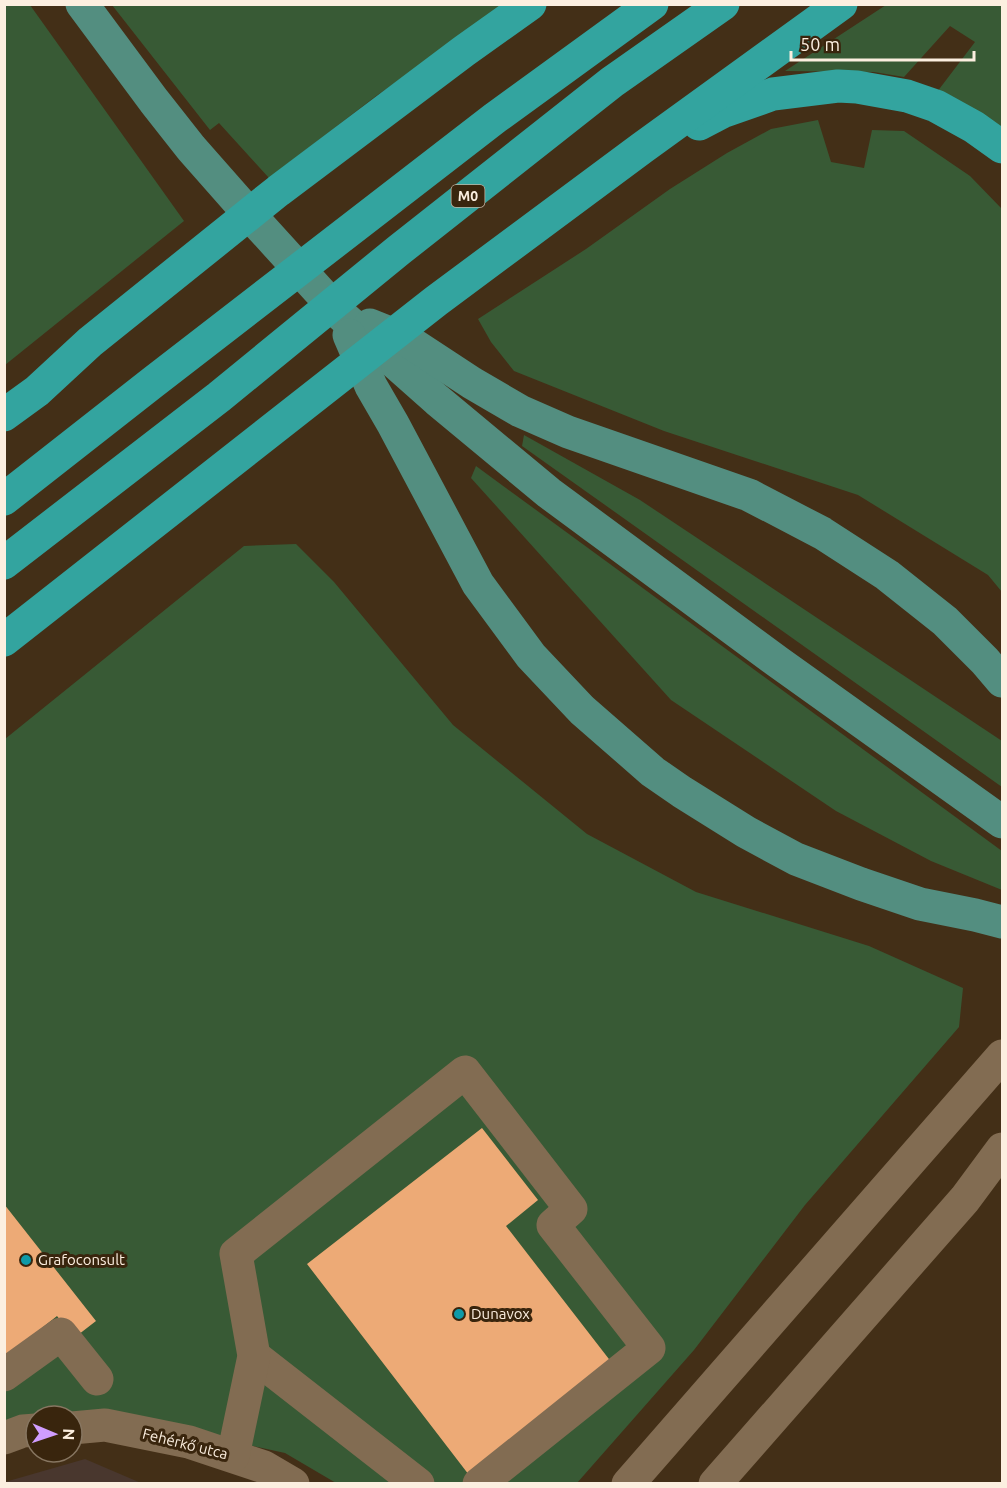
<svg xmlns="http://www.w3.org/2000/svg" width="1007" height="1488" font-family="Ubuntu,sans-serif">
<rect width="100%" height="100%" fill="#432f17"/>
<path fill="#49372e" d="M85,1459L141,1483H5V1482Z"/>
<g fill="#385a35">
<path d="M5,4L30,5L184,221L5,365Z"/>
<path d="M112,5H506L376,96L269,178L219,123L210,130Z"/>
<path d="M886,5H1002V128L937,92L975,42L950,26L904,77L874,72L785,71Z"/>
<path d="M818,120L831,162L864,168L872,130L904,131L970,176L1002,209V592L988,575L858,495L664,431L514,371L491,342L478,319L586,249L670,189L727,153L771,129Z"/>
<path d="M524,435L640,500L1002,741V787L522,446Z"/>
<path d="M476,466L1002,851V890L931,861L836,811L671,700L471,478Z"/>
<path d="M296,544L334,582L453,725L587,834L696,892L869,946L963,988L959,1027L805,1205L694,1350L577,1483H336L285,1453L114,1416H36L5,1429V739L244,546Z"/>
</g>
<g fill="#edaa76">
<path d="M482,1128L538,1200L506,1226L612,1363L469,1475L307,1264Z"/>
<path d="M4,1204L96,1321L74,1338L57,1316L4,1358Z"/>
</g>
<g fill="none" stroke-linecap="round" stroke-linejoin="round">
<g stroke="#826c52" stroke-width="33">
<path d="M254,1356L418,1484"/>
<path d="M4,1375L61,1334L97,1379"/>
<path d="M72,1428L105,1425L189,1442L264,1467L293,1484"/>
<path d="M4,1438L23,1431L36,1430"/>
<path d="M233,1456L254,1356L236,1254L465,1072L571,1209L553,1225L649,1348L479,1484"/>
<path d="M628,1484L1002,1056"/>
<path d="M715,1484L965,1199L1002,1149"/>
</g>
<g stroke="#538e80" stroke-width="33">
<path d="M82,4L154,101L191,148L258,224L340,314L437,400L549,493L778,662L1002,822"/>
<path d="M370,325L405,339L472,383L520,411L568,432L749,495L822,533L887,575L945,621L985,661L1002,681"/>
<path d="M349,335L371,386L393,424L478,584L531,656L582,710L653,772L682,792L746,832L796,859L861,884L920,904L975,915L1002,922"/>
</g>
<g stroke="#33a49f" stroke-width="33">
<path d="M699,124L722,112L773,94L838,86L857,87L907,96L936,106L974,127L1002,147"/>
<path d="M4,415L37,391L90,342L278,191L464,51L530,4"/>
<path d="M4,499L152,383L495,118L652,4"/>
<path d="M4,563L219,397L399,250L612,82L723,4"/>
<path d="M4,640L436,301L642,148L841,4"/>
</g>
</g>
<g fill="#0f9aa8" stroke="#39250d" stroke-width="2">
<circle cx="26" cy="1260" r="6"/>
<circle cx="459" cy="1314" r="6"/>
</g>
<g text-anchor="middle" stroke-width="6" stroke-linejoin="round" paint-order="stroke">
<rect fill="#39250d" stroke="#c2b2a1" stroke-width="1.5" x="451.5" y="185" width="33" height="22" rx="4.5"/>
<g font-size="14" font-weight="bold" fill="#fcefe0">
<text x="468" y="201">M0</text>
</g>
<g font-size="15" fill="#fcefe0" stroke="#39250d" text-anchor="start">
<text x="38" y="1265">Grafoconsult</text>
<text x="471" y="1319">Dunavox</text>
</g>
<g font-size="15" fill="#fcefe0" stroke="#39250d">
<text transform="translate(185 1444) rotate(14)" y="5">Fehérkő utca</text>
</g>
</g>
<rect width="1007" height="1488" fill="none" stroke="#fcefe0" stroke-width="12"/>
<g transform="translate(54 1434) rotate(92)"><circle r="28" fill="#39250d" stroke="#877661" stroke-width="1.5"/>
<path d="M0-4.5L10 22L0 15L-10 22Z" fill="#d09dff"/>
<text y="-9" font-size="16" font-weight="bold" text-anchor="middle" fill="#fcefe0">N</text>
</g>
<path d="M791 51v9h183v-9" fill="none" stroke="#fcefe0" stroke-width="3"/>
<text x="800" y="51" font-size="18" fill="#fcefe0" stroke="#39250d" stroke-width="4.5" paint-order="stroke">50 m</text>
</svg>
